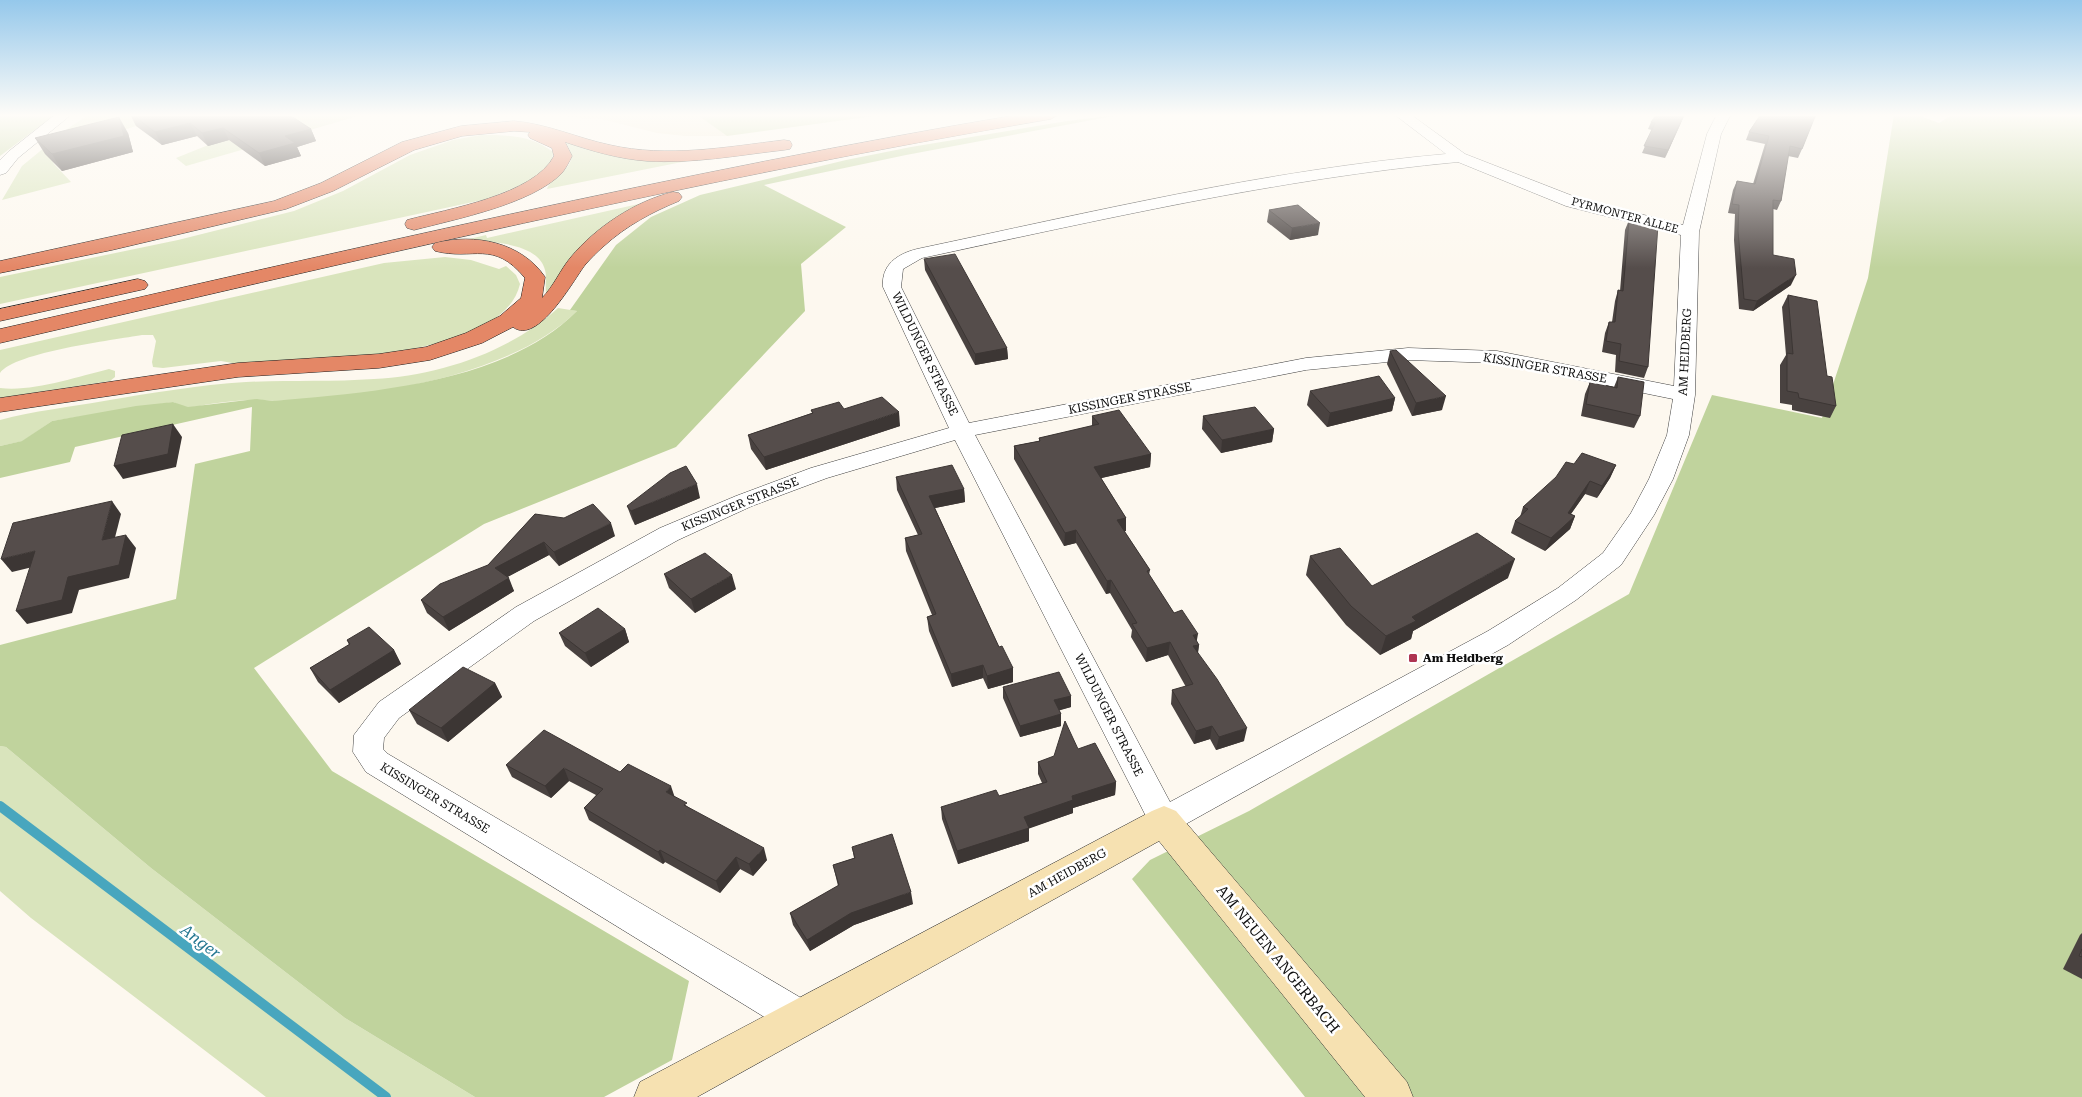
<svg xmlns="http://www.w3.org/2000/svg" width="2082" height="1097" font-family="'Roboto Serif',serif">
<rect width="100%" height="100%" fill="#fdf8ef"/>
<path fill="#f1e8d2" d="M554,114H696L727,136H685L657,133L597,118L586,119Z"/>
<g fill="#d9e4bc">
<path d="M90,114H162L136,126L49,154L54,164L71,182L2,200L22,166L67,129Z"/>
<path d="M291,114H365L186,166L176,158L268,121Z"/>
<path d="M481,135C508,135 531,135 553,152L552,163L531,181L487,199L0,304V277L178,240L294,211L343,191L410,155L453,140Z"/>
<path d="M565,141L617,157L687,161L547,189C557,168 583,169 565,141Z"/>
<path d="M652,201L549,294L546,293C545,286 547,277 545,270C538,241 484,241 461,241L486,235L487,238Z"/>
<path d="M445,257L471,260L499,269L506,266L516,275L520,284C502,363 302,359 238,364L221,361L163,368L153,367L152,362L156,341L153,335H142C114,340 15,352 0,373V350L384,263Z"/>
<path d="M558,308L577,311C511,377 365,399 274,401C268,401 262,399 255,400C240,400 225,402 210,404C203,405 194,408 187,407C183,407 178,404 173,402L52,421L23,441L0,446V420C34,411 69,407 104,401C151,393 199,385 246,382C289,380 332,382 374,379C438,376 510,352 558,308Z"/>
<path d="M109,369L115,371V377L110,381L0,398V388C33,392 76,377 109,369Z"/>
<path d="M0,746L6,747L151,868L345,1018L475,1097H266L31,918L0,891Z"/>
</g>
<g fill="#c0d39d">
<path d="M0,114H56L0,156Z"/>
<path d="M696,114H889L727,136Z"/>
<path d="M1124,114L906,155L764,185L846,227L801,264L805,311L676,447L484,524L254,668L332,771L689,981L672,1060L604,1097H475L345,1018L151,868L6,747L0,746V645L176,599L195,464L250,451L252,407L75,447L70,462L0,478V446L22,441L52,421L136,406L173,402L188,407L257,399L273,401C370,392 504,384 577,311L570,310L616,245L651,217L700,195L846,160L911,147L1067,121Z"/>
<path d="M1894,114H1915L1939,123L1953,114H2082V1097H1305L1132,879L1150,860L1249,811L1629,594L1712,395L1822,418L1868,278Z"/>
</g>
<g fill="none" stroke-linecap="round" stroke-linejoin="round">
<path stroke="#48a6be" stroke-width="10" d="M0,806L386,1097"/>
<defs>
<g id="street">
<path d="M56,114H72L18,158L6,173L0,175V160L8,152Z"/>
<path d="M1394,114H1410L1465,154L1578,198L1683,225L1707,134L1717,114H1731L1721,134L1699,232L1695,395L1689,435L1673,479L1654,515L1621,565L1576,600L1508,645L1175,830L1164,834L1153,830L955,440L827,478L752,506L678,540L534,621L399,718L384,738L383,749L388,754L813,1005L818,1018L813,1031L800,1036L787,1031L366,772L353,752L354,735L379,702L516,607L660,528L736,496L811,468L949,428L883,287C881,265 897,254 917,249C1092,212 1267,170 1446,154ZM1458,162L1566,206L1681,235L1674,386L1497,351L1408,348L1306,358L969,423L901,287L903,269L922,258C1100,220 1277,179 1458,162ZM1408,360L1497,363L1673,399L1667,435L1649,479L1631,513L1603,553L1558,588L1488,631L1170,802L975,435L1306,370Z"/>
</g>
<path id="secondary" d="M1164,806L1176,811L1407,1082L1413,1097H1365L1159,841L697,1097H634L640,1082L1152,811Z"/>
<g id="highway">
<path d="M1022,114H1059L1051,119C697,179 349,262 0,343V329C340,252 678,172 1022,114Z"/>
<path d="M514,121C548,124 577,138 610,145C667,158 727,147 784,140L790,141L792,145L790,149L784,150C739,155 692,164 647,161C619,159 592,151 565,142L572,156C569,162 566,168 562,173C532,204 456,219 414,230L407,228L405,224L407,220C448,209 534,195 554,156L552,148L530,138L528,135L530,132L514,131L462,136L414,150L333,191L286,209L112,250L0,273V261L274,201L321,183L402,142L461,126Z"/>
<path d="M673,192L679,193L682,197L679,201C652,212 626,226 604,246C597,252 591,258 585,265C574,279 538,346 513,327L482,343L430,360L379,368L238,377L0,412V398L238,363L379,354L426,347L466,333L500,316L521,298L525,278C493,239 474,261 435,251L432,247L435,243C475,233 521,242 545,277L542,298C554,286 560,270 571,257C595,228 635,201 673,192Z"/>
<path d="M138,279L145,281L148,285L145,289L0,321V309Z"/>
</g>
</defs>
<use href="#street" stroke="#404040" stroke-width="1"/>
<use href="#secondary" stroke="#2f2f2f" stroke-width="1"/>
<use href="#highway" stroke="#1e1e1e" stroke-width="1"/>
<use href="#street" fill="#fff" fill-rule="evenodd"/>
<use href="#secondary" fill="#f6e1b1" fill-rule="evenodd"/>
<use href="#highway" fill="#e48766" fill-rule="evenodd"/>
</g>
<g fill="#494240">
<path d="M130,114L311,129L316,141L297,147L301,156L265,166L229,140L208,146L197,136L162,145L136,126Z"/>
<path d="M1685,114L1665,158L1642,153L1652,130L1648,129L1651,122Z"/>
<path d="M1761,114L1802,149L1798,158L1788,156L1781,201L1777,210L1773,209V255L1791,285L1753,311L1739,309L1734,240L1735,214L1728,213L1733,190L1737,181L1753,184L1765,144L1746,140L1749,132Z"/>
<path d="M128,133L133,152L62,171L45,154L35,138Z"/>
<path d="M1269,210L1318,235L1290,240L1267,222Z"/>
<path d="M1629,220L1648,367L1644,378L1615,372L1616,355L1602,352L1605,333L1609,322H1612L1615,301L1618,290L1620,291L1625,230Z"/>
<path d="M924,259L1007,348L1008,359L975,365L925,270Z"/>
<path d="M1788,295L1827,376L1836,406L1830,418L1792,410V405L1780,403V365L1786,355L1782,307Z"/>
<path d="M1390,351L1442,410L1412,416L1387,364Z"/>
<path d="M1618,377L1640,416L1634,428L1581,416L1585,394L1590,382L1614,387Z"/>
<path d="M1310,391L1395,398L1392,411L1327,427L1307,405Z"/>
<path d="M811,410L900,426L766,470L751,449L748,435L812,413Z"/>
<path d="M1092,416L1151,454L1150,467L1101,478L1126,518V531H1124L1150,570L1149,575L1174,613L1199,645L1198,653L1244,741L1216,750L1210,739L1194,744L1171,704L1172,690L1186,687L1168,655L1146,662L1131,637L1132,630L1110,593L1106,594L1076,543L1064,546L1014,459V446L1039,441V438L1092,426Z"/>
<path d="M1203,416L1274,429L1272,442L1221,453L1202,429Z"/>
<path d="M1574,464L1616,465L1610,478L1597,498L1585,494L1571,514L1575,516L1570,529L1545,551L1511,533L1515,521L1520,517L1523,507Z"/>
<path d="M896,477L964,489L965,502L935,508L999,647L1013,668V682L988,689L983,678L952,687L929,631L927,617L932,615L906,551L905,538L918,535L897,490Z"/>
<path d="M700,498L635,525L632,519L627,506Z"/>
<path d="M535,514L615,536L559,566L549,555L507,577L514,591L449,631L427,613L421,600L488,565Z"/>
<path d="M1310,556L1372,586L1508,578L1413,631L1411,639L1380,655L1346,625L1306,575Z"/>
<path d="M664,574L736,589L695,613L669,588Z"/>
<path d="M625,629L629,642L591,667L565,646L559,633Z"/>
<path d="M347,640L394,650L401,664L339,703L318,682L310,668L349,645Z"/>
<path d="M495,683L502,697L448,742L417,724L409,710Z"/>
<path d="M1003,687L1071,696V707L1059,710L1061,714V726L1020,737L1003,698Z"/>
<path d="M1078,749L1116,782L1115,795L1073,808V813L1029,828V841L958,864L942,819L941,807L999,796L1042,783L1038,774V762Z"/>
<path d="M506,765L620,772L674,796L688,807L767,860L753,876L740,869L720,893L665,862L663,864L589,820L584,808L596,795L569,781L551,798L512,777Z"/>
<path d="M852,847L913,904L854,925L810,951L793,925L790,913L838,886L833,865L854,858Z"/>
<path d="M2082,933V979L2063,969L2080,935Z"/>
</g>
<g fill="#3c3634">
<path d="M1684,114H1685L1665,158L1668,150Z"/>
<path d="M119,117L128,133L133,152L62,171L52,154Z"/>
<path d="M190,123L197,136L162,145L155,132Z"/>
<path d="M223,128L229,140L208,146L202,133Z"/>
<path d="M311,129L316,141L297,147L301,156L265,166L259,153L285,136Z"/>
<path d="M1320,223L1318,235L1290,240L1292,228Z"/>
<path d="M1796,275L1791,285L1753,311L1757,301Z"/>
<path d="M1007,348L1008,359L975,365V354Z"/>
<path d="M1446,396L1442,410L1412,416L1416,403Z"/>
<path d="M1395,398L1392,411L1327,427L1330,413Z"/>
<path d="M899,412L900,426L766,470L764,457Z"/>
<path d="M173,424L182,437L176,467L123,479L114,466Z"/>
<path d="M1274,429L1272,442L1221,453L1222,440Z"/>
<path d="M1151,454L1150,467L1093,480L1094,467Z"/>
<path d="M1616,465L1610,478L1597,498L1602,486Z"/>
<path d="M1590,481L1585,494L1563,525L1568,513Z"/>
<path d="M697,484L700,498L635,525L631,511Z"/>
<path d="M964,489L965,502L930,509L929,496Z"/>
<path d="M112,501L121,514L111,553L102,540Z"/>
<path d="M1575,516L1570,529L1545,551L1551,538Z"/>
<path d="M1126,518V531L1117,533V520Z"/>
<path d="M611,523L615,536L559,566L554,552Z"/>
<path d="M1076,530V543L1064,546L1065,533Z"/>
<path d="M126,535L136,548L129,578L79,590L72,613L27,624L16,611Z"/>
<path d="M544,542L549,555L500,581L495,568Z"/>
<path d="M35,551L45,564L12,572L1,559Z"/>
<path d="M1515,559L1508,578L1413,631L1411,639L1380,655L1386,636L1412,617Z"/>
<path d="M732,575L736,589L695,613L691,599Z"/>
<path d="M509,578L514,591L449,631L443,617Z"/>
<path d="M1111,580L1110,593L1106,594L1107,581Z"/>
<path d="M625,629L629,642L591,667L585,653Z"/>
<path d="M1198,634L1196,645H1199L1197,658L1191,660L1193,635Z"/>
<path d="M1170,642L1168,655L1146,662L1147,648Z"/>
<path d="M394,650L401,664L339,703L330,690Z"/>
<path d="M983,665V678L952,687L951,674Z"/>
<path d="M1013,668V682L988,689L987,676Z"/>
<path d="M495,683L502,697L448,742L441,728Z"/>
<path d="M1071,696V707L1054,712V700Z"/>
<path d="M1061,714V726L1020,737V726Z"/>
<path d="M1212,726L1210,739L1194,744L1196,731Z"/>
<path d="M1247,728L1244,741L1216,750L1219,737Z"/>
<path d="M564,768L569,781L551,798L545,786Z"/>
<path d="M1116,782L1115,795L1073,808V813L1025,830L1029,828V841L958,864L957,851L1024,817L1072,796Z"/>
<path d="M671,786L675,798L666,792Z"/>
<path d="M764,848L767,860L753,876L749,864Z"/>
<path d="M660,850L665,862L663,864L658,852Z"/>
<path d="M736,857L740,869L720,893L716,881Z"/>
<path d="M911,892L913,904L854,925L810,951L807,940L851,913Z"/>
</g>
<g fill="#554d4b" stroke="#3c3634">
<path d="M131,114H288L311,129L285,136L295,143L259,153L223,128L202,133L190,123L155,132Z"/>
<path d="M1657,114H1684L1668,150L1644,146L1655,123L1651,122Z"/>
<path d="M1761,114H1816L1802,149L1790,146L1781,201L1773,200V255L1794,259L1796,275L1757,301L1744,299L1738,231L1739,205L1732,204L1737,181L1755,184L1769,136L1749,132Z"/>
<path d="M119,117L124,136L52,154L35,138Z"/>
<path d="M1298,205L1320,223L1292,228L1269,210Z"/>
<path d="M1629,220L1658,225L1648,367L1619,361L1621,344L1606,341L1609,322H1615L1618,290L1623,291Z"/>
<path d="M955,254L1007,348L975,354L924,259Z"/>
<path d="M1788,295L1817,301L1827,376L1832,377L1836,406L1799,398L1798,393L1787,391V353L1793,354Z"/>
<path d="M1396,350L1446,396L1416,403L1390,351Z"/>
<path d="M1379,376L1395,398L1330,413L1310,391Z"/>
<path d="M1618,377L1644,382L1640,416L1586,404L1590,382L1617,388Z"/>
<path d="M882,397L899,412L764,457L748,435L813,413L811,410L839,402L844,409Z"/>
<path d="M1255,407L1274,429L1222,440L1203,416Z"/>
<path d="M1119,410L1151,454L1094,467L1126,518L1117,520L1150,570L1147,571L1174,613L1182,610L1198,634L1193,635L1199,645L1193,646L1217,679L1247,728L1219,737L1212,726L1196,731L1172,690L1193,684L1170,642L1147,648L1132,624L1137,623L1111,580L1107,581L1076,530L1065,533L1014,446L1040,441L1039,438L1099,424L1092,416Z"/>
<path d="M173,424L168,454L114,466L122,435Z"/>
<path d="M1582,453L1616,465L1602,486L1590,481L1568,513L1575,516L1551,538L1515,521L1528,509L1523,507L1556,477L1566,462L1574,464Z"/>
<path d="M952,465L964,489L929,496L999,647L1002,646L1013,668L987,676L983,665L951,674L927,617L936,614L905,538L922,534L896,477Z"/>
<path d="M686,466L697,484L631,511L627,506L670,473Z"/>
<path d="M112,501L102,540L126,535L119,565L68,577L62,600L16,611L35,551L1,559L13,523Z"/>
<path d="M593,504L611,523L554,552L544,542L495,568L509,578L443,617L421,600L440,584L488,565L535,514L564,518Z"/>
<path d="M1477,533L1515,559L1412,617L1416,621L1386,636L1351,606L1310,556L1340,548L1372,586Z"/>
<path d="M705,553L732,575L691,599L664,574Z"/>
<path d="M598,608L625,629L585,653L559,633Z"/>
<path d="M369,627L394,650L330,690L310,668L350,644L347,640Z"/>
<path d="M463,667L495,683L441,728L409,710Z"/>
<path d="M1059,672L1071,696L1054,700L1061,714L1020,726L1003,687Z"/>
<path d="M1065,721L1078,749L1095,743L1116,782L1072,796L1073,800L1024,817L1029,828L957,851L941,807L996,790L999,796L1047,782L1038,762L1054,756Z"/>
<path d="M544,730L620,772L628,764L671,786L666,792L687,803L684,805L764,848L749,864L736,857L716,881L660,850L658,852L584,808L603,789L564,768L545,786L506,765Z"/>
<path d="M892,834L911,892L851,913L807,940L790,913L839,885L833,865L855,858L852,847Z"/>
<path d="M2082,949V957L2079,956Z"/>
</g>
<linearGradient id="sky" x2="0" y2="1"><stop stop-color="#95c8eb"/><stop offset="0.43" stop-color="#fefcf8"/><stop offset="1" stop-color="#fefcf8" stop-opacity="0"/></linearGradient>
<rect width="2082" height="268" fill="url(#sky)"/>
<rect fill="#ae3452" stroke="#fff" stroke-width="2" x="1408" y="653" width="10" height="10" rx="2.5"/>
<g text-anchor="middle" stroke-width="5" stroke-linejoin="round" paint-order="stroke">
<g font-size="11" fill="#0d0d0d" stroke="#fff">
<text transform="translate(1625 215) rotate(15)" y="4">PYRMONTER ALLEE</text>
</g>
<g font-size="12" fill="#0d0d0d" stroke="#fff">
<text transform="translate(1685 352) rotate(-87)" y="4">AM HEIDBERG</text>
<text transform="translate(925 354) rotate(64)" y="4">WILDUNGER STRASSE</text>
<text transform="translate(1545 368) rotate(10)" y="4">KISSINGER STRASSE</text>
<text transform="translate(1130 398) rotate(-11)" y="4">KISSINGER STRASSE</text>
<text transform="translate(740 504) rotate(-22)" y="4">KISSINGER STRASSE</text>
<text transform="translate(1109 715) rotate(63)" y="4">WILDUNGER STRASSE</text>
<text transform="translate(435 798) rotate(31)" y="4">KISSINGER STRASSE</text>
<text transform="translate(1067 873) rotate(-29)" y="4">AM HEIDBERG</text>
</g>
<g font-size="12" font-weight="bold" fill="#0d0d0d" stroke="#fff" text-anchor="start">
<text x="1423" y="662">Am Heidberg</text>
</g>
<g font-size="15" fill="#0d0d0d" stroke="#fff">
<text transform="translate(1278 959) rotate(51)" y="5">AM NEUEN ANGERBACH</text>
</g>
<g font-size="16" font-style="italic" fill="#247791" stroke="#fff">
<text transform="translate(201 941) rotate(37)" y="6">Anger</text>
</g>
</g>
</svg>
